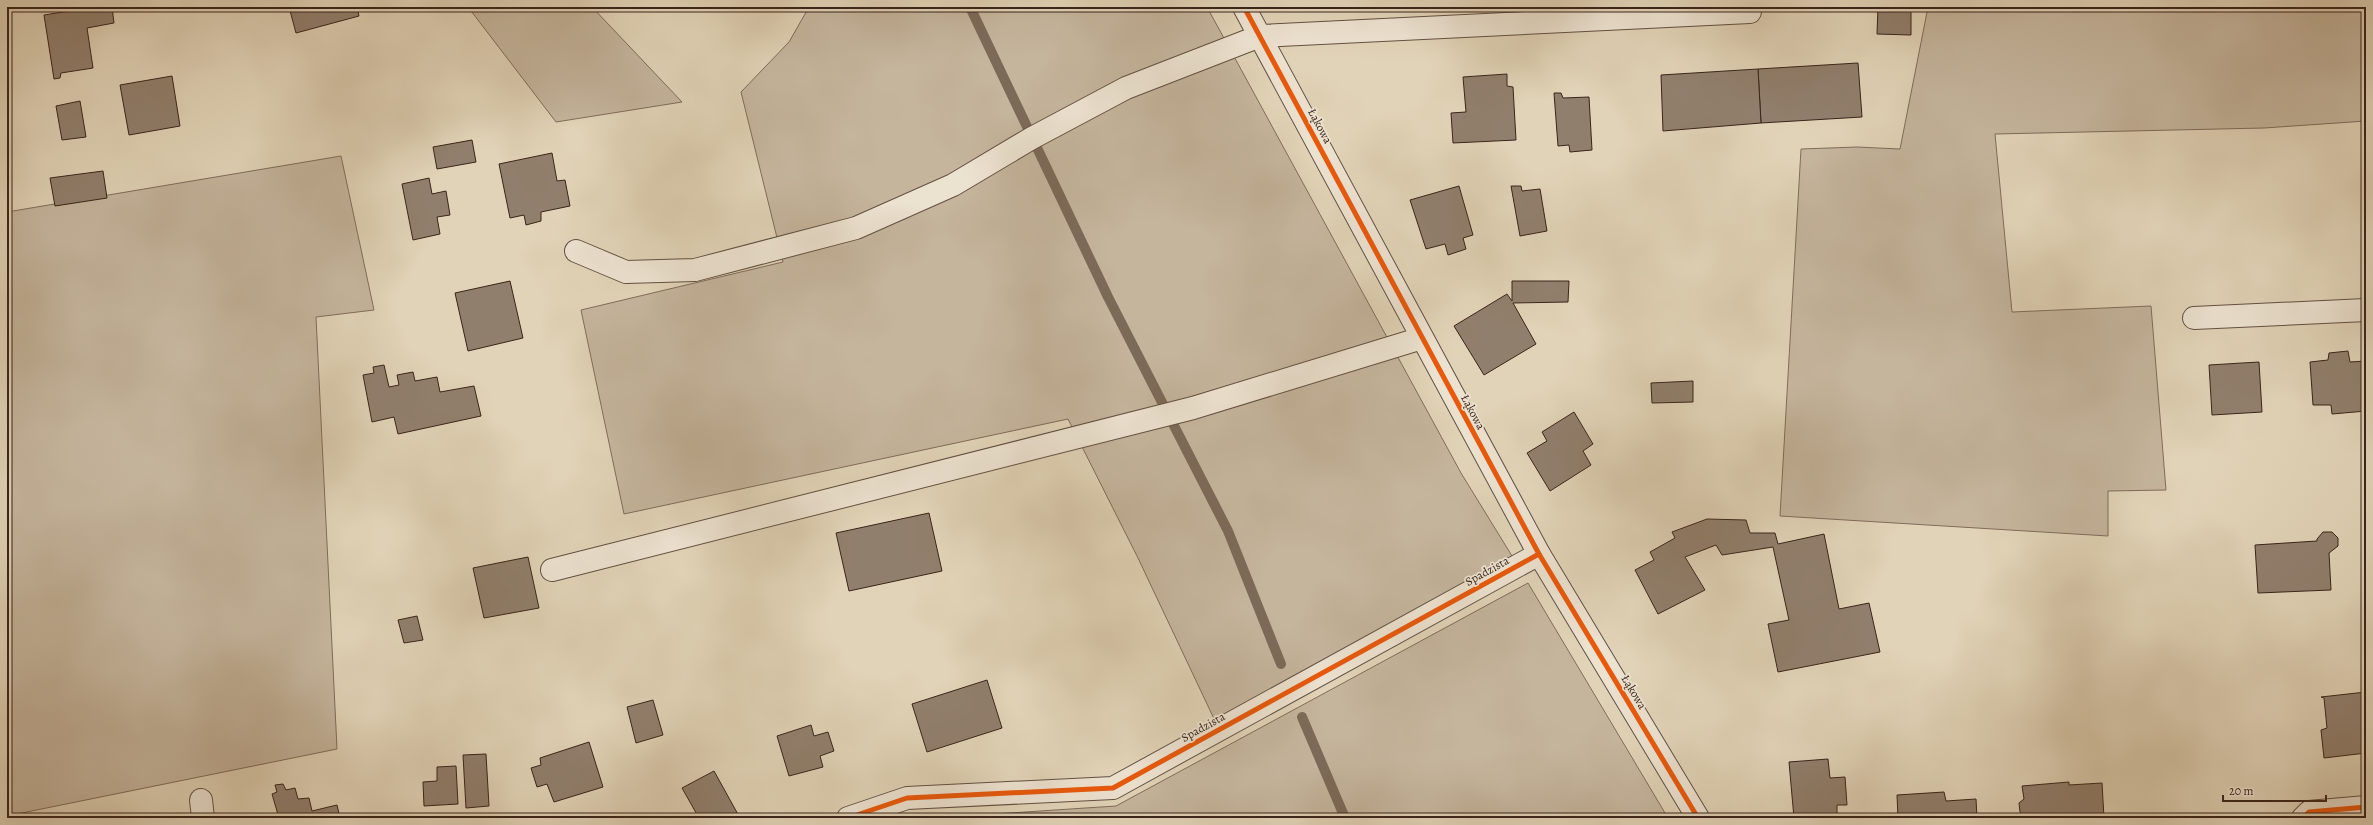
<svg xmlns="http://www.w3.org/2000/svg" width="2373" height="825" font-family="Alegreya,serif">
<rect width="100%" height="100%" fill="#e1d3b7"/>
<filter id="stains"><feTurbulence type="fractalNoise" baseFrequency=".005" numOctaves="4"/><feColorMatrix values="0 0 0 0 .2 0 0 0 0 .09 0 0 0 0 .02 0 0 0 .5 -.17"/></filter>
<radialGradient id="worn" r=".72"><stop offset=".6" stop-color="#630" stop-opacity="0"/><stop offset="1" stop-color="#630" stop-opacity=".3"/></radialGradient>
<g fill="#c5b59d" stroke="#806c5c">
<path d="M468,7H592L682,102L556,122Z"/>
<path d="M809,7H1207L1461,473L1512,556L1216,723L1138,558L1068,419L624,514L581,310L783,262L741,92L789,42Z"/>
<path d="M1928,7H2366V121L2264,128L1995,134L2012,312L2151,306L2166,490L2108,491V536L1780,516L1801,149L1857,147L1900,149Z"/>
<path d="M341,156L374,310L316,317L337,749L7,816V212Z"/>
<path d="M1528,583L1668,818H934L1116,806Z"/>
</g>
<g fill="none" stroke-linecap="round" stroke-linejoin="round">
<g stroke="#7c6a59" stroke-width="10">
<path d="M970,7L1108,297L1228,531L1281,664"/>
<path d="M1302,717L1345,818"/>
</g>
</g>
<g fill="#917f6d" stroke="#3a241c">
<path d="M95,7H112L114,23L87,28L93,68L61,73L60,78L54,79L44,15Z"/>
<path d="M289,7H357L359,16L296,33Z"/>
<path d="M1878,7H1911V35L1877,34Z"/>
<path d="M1858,63L1862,117L1761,123L1758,69Z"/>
<path d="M1758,69L1761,123L1663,131L1661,75Z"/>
<path d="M1507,74V86L1513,87L1516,140L1453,143L1451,113L1466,112L1463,77Z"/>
<path d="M172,76L180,126L129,135L120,85Z"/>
<path d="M1554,93H1561L1563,98L1589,97L1592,150L1570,152L1569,145L1558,146Z"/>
<path d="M80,101L86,137L62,140L56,106Z"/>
<path d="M472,140L476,162L437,169L433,147Z"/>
<path d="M552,153L557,181L565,180L570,206L541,212V221L526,225L524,215L510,218L499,164Z"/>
<path d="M103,171L107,198L55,206L50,178Z"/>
<path d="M429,178L432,194L446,191L450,215L437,217L440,234L413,240L402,184Z"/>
<path d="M1459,186L1473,235L1463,238L1466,249L1448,255L1445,244L1426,249L1410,200Z"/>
<path d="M1511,186H1521L1522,191L1540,189L1547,231L1520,236Z"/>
<path d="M510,281L523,338L468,351L455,293Z"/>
<path d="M1512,281H1569L1568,302L1513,303L1536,344L1484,375L1454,326L1507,294L1512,301Z"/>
<path d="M2348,351L2350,362L2366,361V411L2332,414L2331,405H2313L2310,362L2328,360L2329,353Z"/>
<path d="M2259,362L2262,412L2212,415L2209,365Z"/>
<path d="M384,365L389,387L399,385L397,375L413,372L415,381L437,377L440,392L474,386L481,416L398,434L394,417L372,422L363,375L374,373L373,367Z"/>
<path d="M1693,381V402L1652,403L1651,383Z"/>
<path d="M1574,412L1593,444L1583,451L1591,465L1550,491L1527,453L1547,441L1542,432Z"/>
<path d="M929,513L942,571L849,591L836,533Z"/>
<path d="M1707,519L1746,520L1750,533H1775L1778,544L1824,534L1839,609L1869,603L1880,652L1778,672L1768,624L1789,620L1773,547L1722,555L1716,545L1685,557L1705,590L1658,614L1635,570L1654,560L1650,552L1675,538L1672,532Z"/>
<path d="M2323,532H2332L2338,538V546L2329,553L2331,590L2258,593L2255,545L2317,541V539Z"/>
<path d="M528,557L539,608L484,618L473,568Z"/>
<path d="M417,616L423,640L404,643L398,620Z"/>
<path d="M987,680L1002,728L927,752L912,704Z"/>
<path d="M2366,692V753L2324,758L2321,730L2327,728L2324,698L2321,697Z"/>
<path d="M653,700L663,735L636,743L627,707Z"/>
<path d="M811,725L814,736L828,732L834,751L820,756L823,767L789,776L777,736Z"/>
<path d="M589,742L603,787L554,802L547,784L537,787L531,768L541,765L540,758Z"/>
<path d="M486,754L489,806L466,808L463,755Z"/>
<path d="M1828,759L1830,778L1845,777L1847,805H1837V818H1794L1789,762Z"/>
<path d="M456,766L458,804L424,806L423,782L437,781V767Z"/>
<path d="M714,771L740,818H699L682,788Z"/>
<path d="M2069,782V785L2102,783L2104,818H2025L2020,812L2019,803L2024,799L2022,786Z"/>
<path d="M283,784L286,790L295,788L298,799L309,798L312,811L337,805L340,818H279L272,794L277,792L275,785Z"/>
<path d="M1944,792L1946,801L1976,799L1977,818H1898L1897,795Z"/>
</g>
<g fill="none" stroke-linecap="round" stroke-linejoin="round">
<defs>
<g id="minor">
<path d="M1244,7L1539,554L1698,818"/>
<path d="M576,251L626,272L695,270L856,228L953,185L1032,138L1126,88L1260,36L1750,12"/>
<path d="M2194,318L2366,310"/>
<path d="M552,570L1193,408L1422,338"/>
<path d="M201,800L203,818"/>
<path d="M848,818L907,798L1113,788L1539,554"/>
<path d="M2303,818L2309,812L2366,807"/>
</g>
</defs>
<use href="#minor" stroke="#645043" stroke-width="24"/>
<use href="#minor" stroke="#ece2d0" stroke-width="22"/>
<defs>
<g id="cycleway">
<path d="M1244,7L1539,554L1698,818"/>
<path d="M848,818L907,798L1113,788L1539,554"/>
<path d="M2303,818L2309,812L2366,807"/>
</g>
</defs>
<use href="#cycleway" stroke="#ece2d0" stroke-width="8"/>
<use href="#cycleway" stroke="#e8590c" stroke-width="5"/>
</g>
<g text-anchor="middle" stroke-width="3.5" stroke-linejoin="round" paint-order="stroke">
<g font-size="12" fill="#3a241c" stroke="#ece2d0">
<text transform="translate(1320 126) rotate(62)" y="4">Łąkowa</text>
<text transform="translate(1473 412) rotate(62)" y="4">Łąkowa</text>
<text transform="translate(1487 571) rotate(-29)" y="4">Spadzista</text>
<text transform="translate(1634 692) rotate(59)" y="4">Łąkowa</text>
<text transform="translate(1203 727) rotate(-29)" y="4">Spadzista</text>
</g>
</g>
<rect width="2373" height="825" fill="none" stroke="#e1d3b7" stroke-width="24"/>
<rect x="8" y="8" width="2357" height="809" fill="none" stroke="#3a241c" stroke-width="2"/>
<rect x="12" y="12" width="2349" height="801" fill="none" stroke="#3a241c"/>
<path d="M2223 795v6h103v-6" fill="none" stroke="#3a241c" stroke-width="2"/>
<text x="2229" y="795" font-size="12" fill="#3a241c" stroke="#ece2d0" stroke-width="3" paint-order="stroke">20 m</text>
<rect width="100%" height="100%" filter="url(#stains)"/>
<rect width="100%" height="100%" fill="url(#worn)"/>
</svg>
